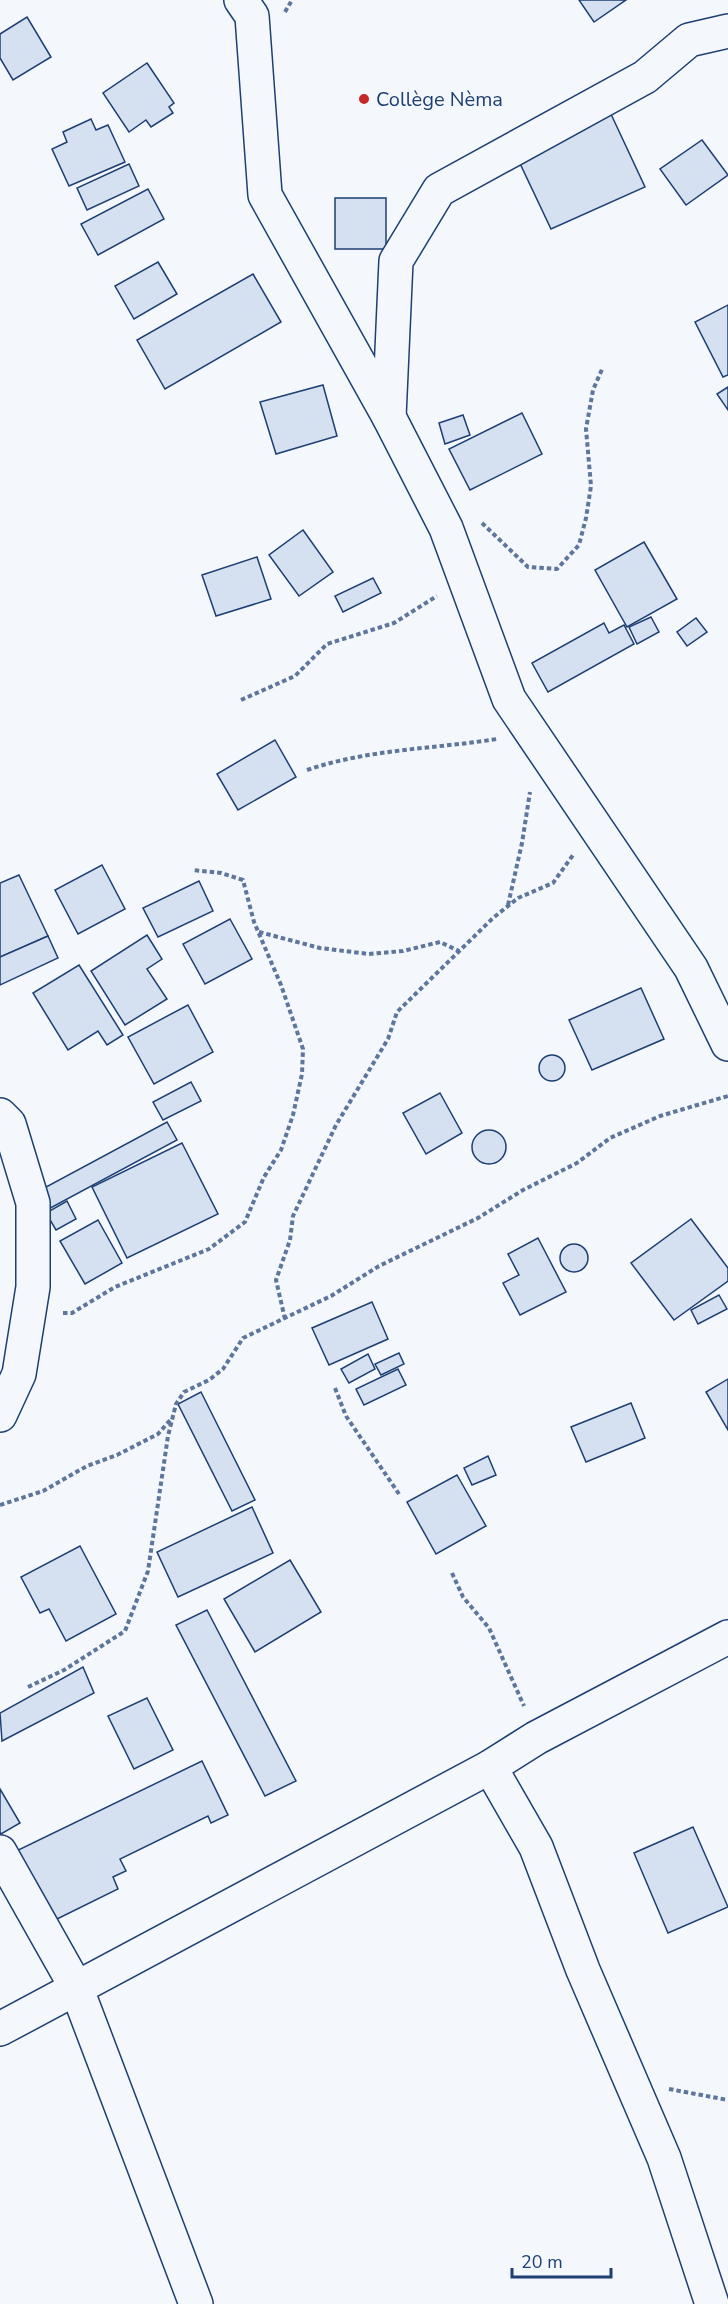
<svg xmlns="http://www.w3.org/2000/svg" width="728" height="2304" font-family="'Nunito Sans',sans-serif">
<rect width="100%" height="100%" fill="#f4f7fb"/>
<g fill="#d5e0f0" stroke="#1d3f73" stroke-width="1.5">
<path d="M579,0H626L594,22Z"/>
<path d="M27,17L51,57L13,80L0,58V34Z"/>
<path d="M147,63L174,103L169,107L173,113L151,127L146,120L129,132L103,93Z"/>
<path d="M610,112L645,187L551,229L516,155Z"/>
<path d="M91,119L96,130L108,125L125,162L69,186L52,149L67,142L63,132Z"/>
<path d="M702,140L728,175L686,205L660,169Z"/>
<path d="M129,164L139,186L87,210L77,188Z"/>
<path d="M148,189L164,219L98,255L81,224Z"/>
<rect x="335" y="198" width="51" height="51"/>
<path d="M158,262L177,294L134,319L115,286Z"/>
<path d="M253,274L281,322L165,389L137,340Z"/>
<path d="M728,305V375L723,377L695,322Z"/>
<path d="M323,385L337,436L276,454L260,402Z"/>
<path d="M728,387V410L717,394Z"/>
<path d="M522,413L542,454L470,490L449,449Z"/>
<path d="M463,415L470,435L445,444L439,423Z"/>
<path d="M303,530L333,572L299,596L269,555Z"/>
<path d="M644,542L677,599L627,627L595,570Z"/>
<path d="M257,557L271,599L216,616L202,575Z"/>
<path d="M373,578L381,593L343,612L335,596Z"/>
<path d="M651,617L659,632L637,644L629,627Z"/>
<path d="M696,618L707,632L687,646L677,632Z"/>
<path d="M604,623L609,633L624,625L634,644L548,692L532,663Z"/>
<path d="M275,740L296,777L238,810L217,774Z"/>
<path d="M102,865L125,909L78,934L55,890Z"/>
<path d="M19,875L48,936L0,957V883Z"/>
<path d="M199,881L213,911L158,937L143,908Z"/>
<path d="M230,919L252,959L205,984L183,944Z"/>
<path d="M147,935L162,959L147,969L167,999L125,1025L91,971Z"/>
<path d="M48,936L58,958L0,985V957Z"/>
<path d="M79,965L123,1035L107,1045L98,1031L68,1050L33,993Z"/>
<path d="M641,988L664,1039L592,1070L569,1020Z"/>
<path d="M188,1005L213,1052L154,1084L128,1037Z"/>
<circle cx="552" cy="1068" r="13"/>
<path d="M191,1082L201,1101L163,1120L153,1102Z"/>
<path d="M440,1093L462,1133L426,1154L403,1113Z"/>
<path d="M167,1122L177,1140L43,1212L33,1194Z"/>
<circle cx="489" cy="1147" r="17"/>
<path d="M182,1143L218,1214L127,1258L92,1187Z"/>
<path d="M67,1201L76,1219L56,1230L46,1213Z"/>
<path d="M691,1219L728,1268V1281L674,1320L631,1263Z"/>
<path d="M98,1220L122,1263L85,1284L60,1241Z"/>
<path d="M538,1238L566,1292L520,1315L503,1283L519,1275L508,1254Z"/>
<circle cx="574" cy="1258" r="14"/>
<path d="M719,1295L727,1309L698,1324L691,1310Z"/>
<path d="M372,1302L388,1339L329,1365L312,1328Z"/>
<path d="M399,1353L404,1364L381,1375L375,1364Z"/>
<path d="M368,1354L375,1369L349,1383L341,1369Z"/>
<path d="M398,1369L406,1385L364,1405L356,1389Z"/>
<path d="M728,1379V1430L706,1392Z"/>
<path d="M201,1392L255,1500L232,1511L178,1404Z"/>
<path d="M631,1403L645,1438L586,1462L571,1427Z"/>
<path d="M488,1456L496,1475L472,1485L464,1468Z"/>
<path d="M457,1475L486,1526L436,1554L407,1502Z"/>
<path d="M252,1507L273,1553L178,1597L157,1552Z"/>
<path d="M80,1546L116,1614L66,1641L49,1609L40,1613L21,1577Z"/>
<path d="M290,1560L321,1612L255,1652L224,1599Z"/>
<path d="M207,1610L296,1781L265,1796L176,1625Z"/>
<path d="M83,1667L94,1693L2,1741L0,1713Z"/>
<path d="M147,1698L173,1750L134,1769L108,1716Z"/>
<path d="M202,1761L228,1815L211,1823L208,1816L120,1859L126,1871L113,1877L118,1889L55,1920L8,1855Z"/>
<path d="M0,1789L20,1823L1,1834L0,1832Z"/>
<path d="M693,1827L728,1907L668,1933L634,1853Z"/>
</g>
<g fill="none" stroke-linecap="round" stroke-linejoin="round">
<defs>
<g id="minor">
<path d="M241,0L252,16L265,195L389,417L446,528L509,699L691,968L728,1044"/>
<path d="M389,417L396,261L439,190L645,77L689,40L728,31"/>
<path d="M0,1115L9,1124L33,1203V1287L19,1374L0,1415"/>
<path d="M490,1767L536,1847L583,1970L664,2158L712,2304"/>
<path d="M0,1852L76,1987L196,2304"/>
</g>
<path id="highway" d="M0,2029L490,1767L536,1738L728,1637"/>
</defs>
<use href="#minor" stroke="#1d3f73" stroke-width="36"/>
<use href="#highway" stroke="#1d3f73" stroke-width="36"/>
<g stroke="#5e769c" stroke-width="4" stroke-dasharray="4.5 3" stroke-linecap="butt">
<path d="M285,12L292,0"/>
<path d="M482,523L528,567L557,569L579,545L586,518L591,486L586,429L593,390L603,367"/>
<path d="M241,700L295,676L327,644L394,623L437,596"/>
<path d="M307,770C369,749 433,749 497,739"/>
<path d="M508,905L522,843L530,792"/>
<path d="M259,932L320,948L369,954L403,951L440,942L459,951"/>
<path d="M63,1313H72L115,1287L209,1249L245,1222L264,1177L281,1150L293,1115L302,1074L303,1049L281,985L254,922L243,880L221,873L192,870"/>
<path d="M285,1319L276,1280L290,1240L293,1216L336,1125L388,1039L397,1012L493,918L518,898L553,883L573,855"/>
<path d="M335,1388L346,1416L399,1494"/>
<path d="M0,1505L43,1491L87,1466L117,1455L158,1434L172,1418"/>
<path d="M452,1573L463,1597L489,1628L524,1706"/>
<path d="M28,1687L64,1670L125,1631L148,1571L168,1436L176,1404L184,1392L209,1380L223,1369L243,1338L331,1296L379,1266L478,1218L523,1190L577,1163L610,1138L660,1116L728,1096"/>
<path d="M669,2089L728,2100"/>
</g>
<use href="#minor" stroke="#f4f7fb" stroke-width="33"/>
<use href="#highway" stroke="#f4f7fb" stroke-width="33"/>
</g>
<circle fill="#c62828" stroke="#f4f7fb" stroke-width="2" cx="364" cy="99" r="6"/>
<g text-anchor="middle" stroke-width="4.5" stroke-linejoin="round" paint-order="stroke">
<g font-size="20" fill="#1d3f73" stroke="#f4f7fb" text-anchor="start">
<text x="376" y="106">Collège Nèma</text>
</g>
</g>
<path d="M512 2268v9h99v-9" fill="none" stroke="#1d3f73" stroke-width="3"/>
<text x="521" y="2268" font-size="18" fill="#1d3f73" stroke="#f4f7fb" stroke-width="4.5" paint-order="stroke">20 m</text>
</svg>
